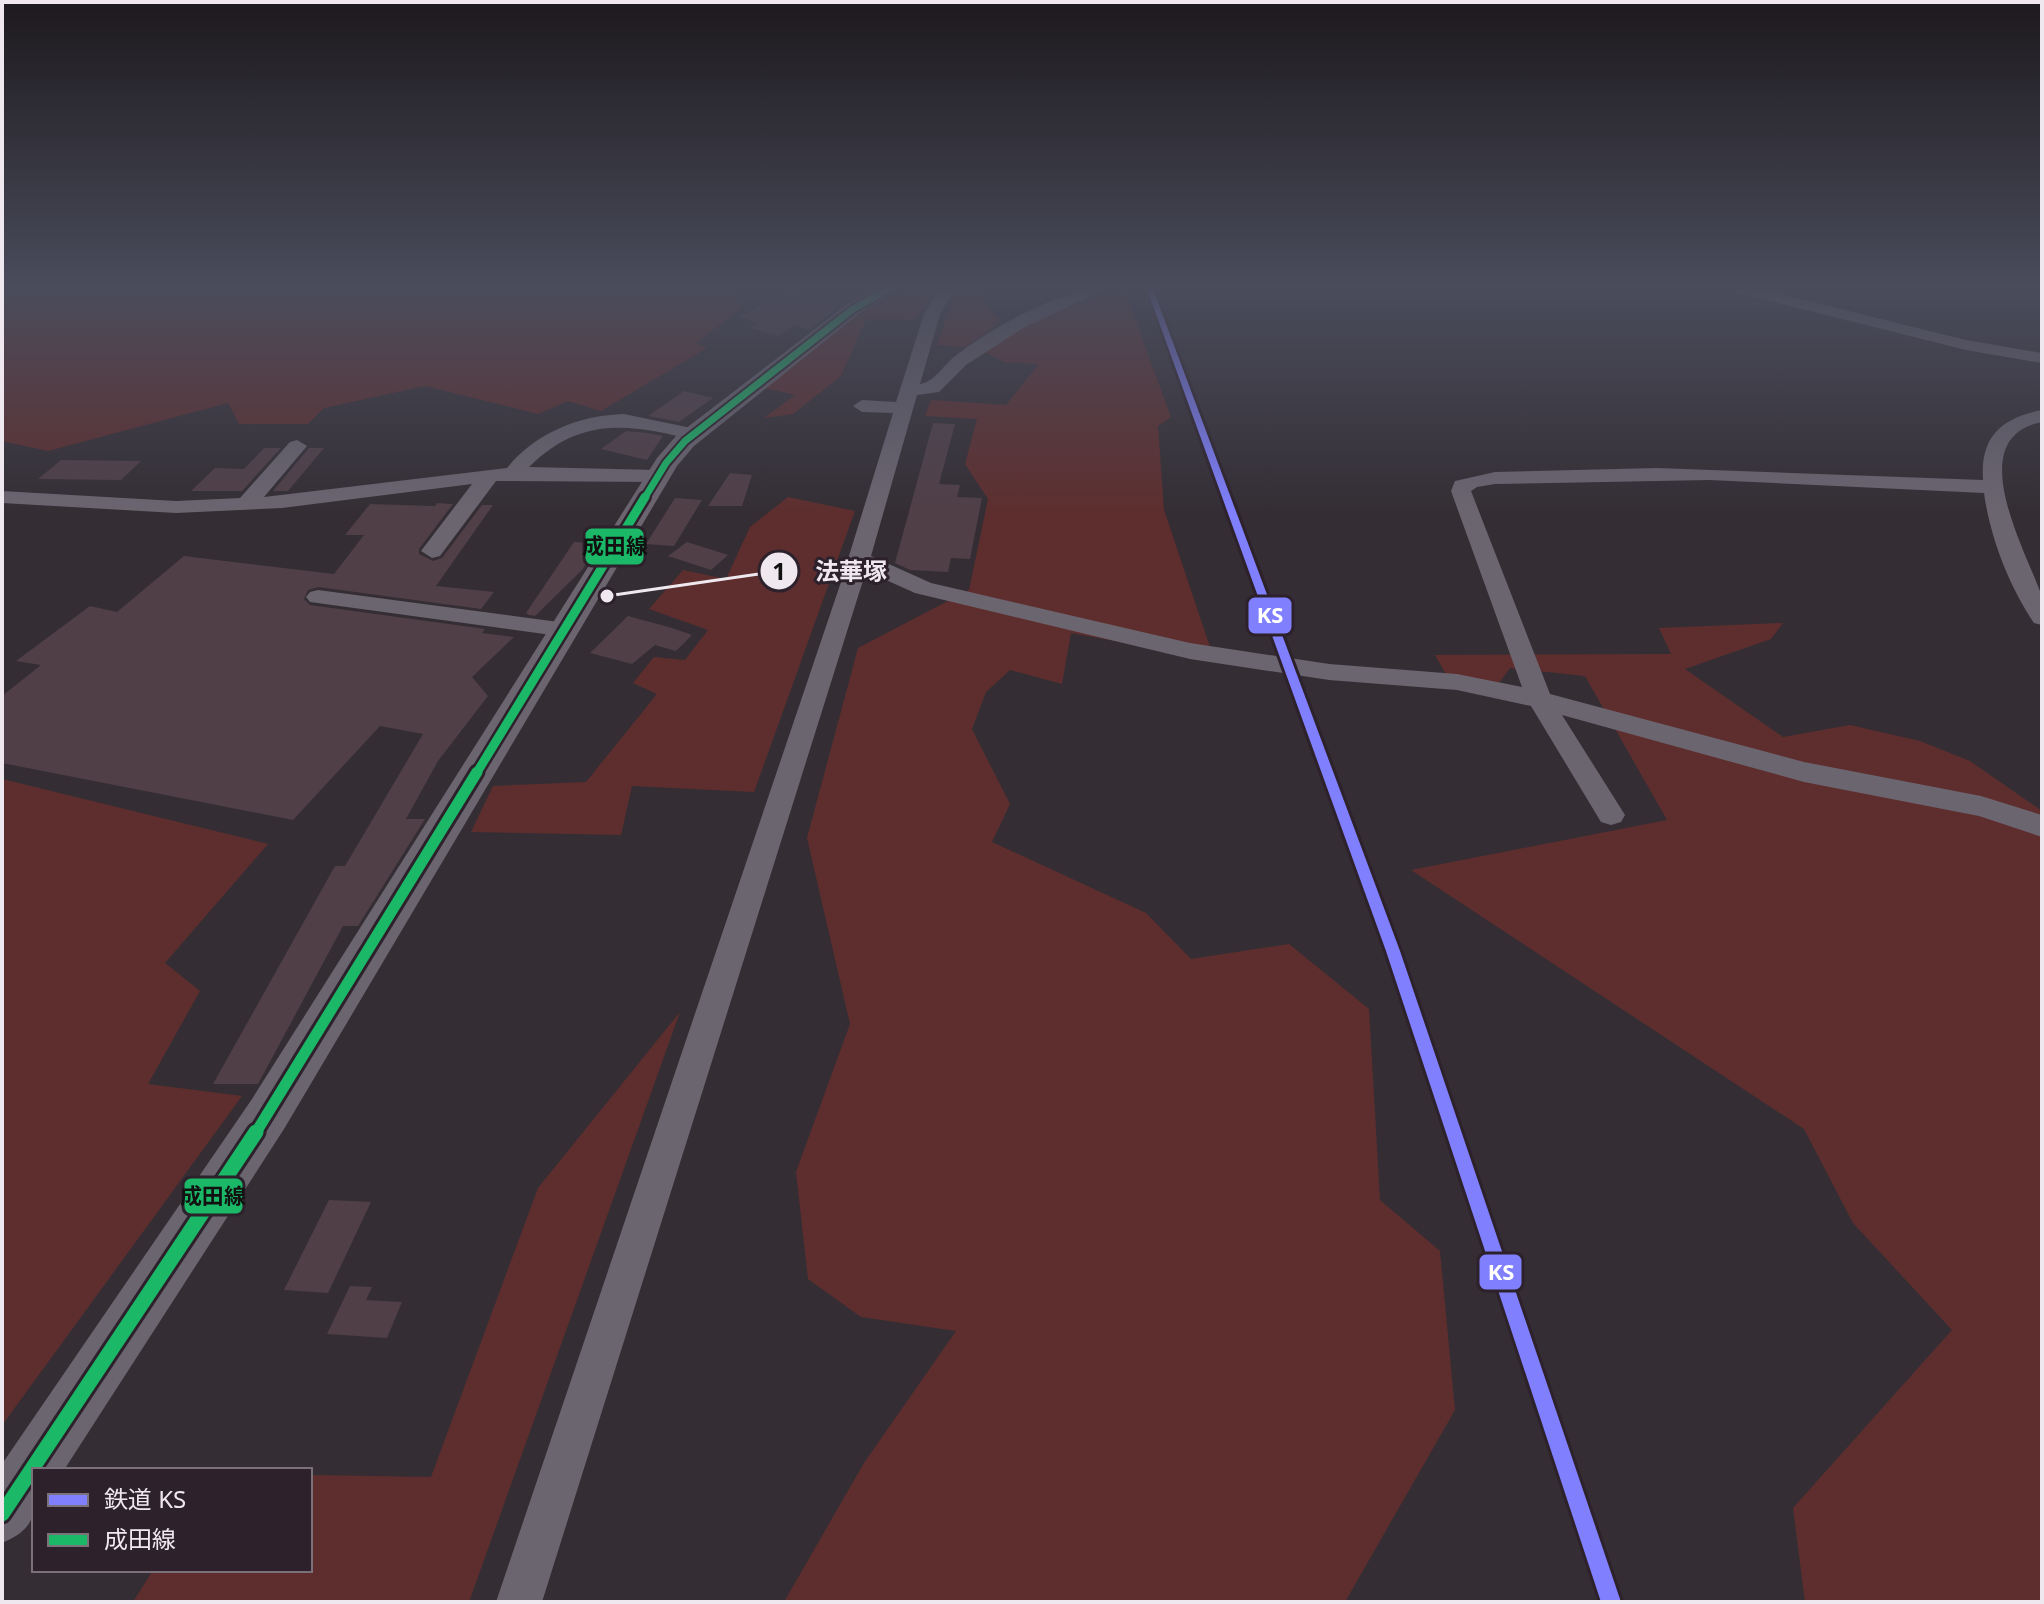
<svg xmlns="http://www.w3.org/2000/svg" width="2044" height="1604" viewBox="0 0 2044 1604" font-family="'Noto Sans','Noto Sans JP',sans-serif">
  <style>
    .green { fill: #5e2e2e }
    .building { fill: #503f47 }
    .lines { fill: none; stroke-linecap: round; stroke-linejoin: round }
    .minor { fill: #6b6570; fill-rule: evenodd }
    .major { fill: #6b6570; fill-rule: evenodd }
    .bus-1-far3-casing { stroke: #2d212c; stroke-width: 11 }
    .bus-1-far2-casing { stroke: #2d212c; stroke-width: 14 }
    .bus-1-far1-casing { stroke: #2d212c; stroke-width: 17 }
    .bus-1-casing { stroke: #2d212c; stroke-width: 21 }
    .bus-1-far3 { stroke: #1ab867; stroke-width: 7 }
    .bus-1-far2 { stroke: #1ab867; stroke-width: 9 }
    .bus-1-far1 { stroke: #1ab867; stroke-width: 11 }
    .bus-1 { stroke: #1ab867; stroke-width: 15 }
    .rail-1-casing { stroke: #2d212c; stroke-width: 6 }
    .rail-1 { fill: #8080ff; fill-rule: evenodd }
    .leader { fill: none; stroke: #f0e8ef; stroke-width: 3 }
    .callout-dot { fill: #f0e8ef; stroke: #2d212c; stroke-width: 3 }
    .mark-label { font-size: 24px; text-anchor: middle; font-weight: bold; fill: #111 }
    .callout-label { font-size: 24px; text-anchor: middle; font-weight: bold; fill: #f0e8ef; stroke: #2d212c; stroke-width: 6; stroke-linejoin: round; paint-order: stroke }
    .line-badge { stroke: #2d212c; stroke-width: 3 }
    .badge-label { font-size: 22px; text-anchor: middle; font-weight: bold; fill: #fff }
    .pale-badge-label { font-size: 22px; text-anchor: middle; font-weight: bold; fill: #111 }
  </style>
  <rect width="100%" height="100%" fill="#342e34"/>
  <path class="green" d="M2 289H667C687 294 722 289 745 289L732 300 744 306 696 343 707 348 601 411 568 401 538 414 425 386 324 408 308 424H239L228 403 48 451 2 441Z
    M910 289H937L914 320 866 319 841 376 793 414 764 418 795 395 765 388 856 316Z
    M961 289H983L980 299 1001 321 966 347 937 345 954 297Z
    M1124 289 1171 417 1158 426 1164 510 1214 659 1071 633 1062 684 1010 670 986 692 972 729 1010 804 992 842 1146 913 1191 959 1289 944 1369 1009 1380 1200 1440 1251 1455 1410 1345 1602H784L864 1463 956 1331 861 1317 808 1279 796 1172 850 1024 807 838 858 648 969 590 988 499 965 464 977 419 925 416 931 400 1006 405 1039 364 1004 362 983 351 1043 315Z
    M788 497 855 511 754 792 632 786 621 835 471 832 493 786 586 782 657 694 633 683 654 657 685 660 708 630 649 609 683 570 726 579 750 527Z
    M1783 623 1771 639 1685 669 1783 737 1850 725 1920 741 1970 761 2042 811V1602H1805L1793 1508 1952 1330 1853 1223 1804 1129 1411 870 1667 820 1585 676 1510 668 1499 683 1452 685 1435 655 1671 654 1659 628Z
    M2 779 268 844 165 963 200 991 148 1084 242 1096 3 1424Z
    M680 1012 469 1602H133L153 1570H310V1475L431 1477 538 1188Z"/>
  <path class="building" d="M791 290 839 306 809 330 794 325 779 336 750 328 759 323 739 317Z
    M684 391 713 398 679 422 648 416Z
    M933 423 955 424 939 484 960 485 957 497 982 498 970 559 951 558 948 572 910 570 895 563Z
    M626 431 648 433 663 436 647 460 601 449Z
    M264 448H281L242 491H191L215 468 244 469Z
    M309 448H324L288 491H273Z
    M61 460 141 461 121 480 38 479Z
    M730 473 752 475 742 506H708Z
    M675 498 702 500 674 546 646 544Z
    M437 503 453 504 419 549V554L433 561 442 558 482 505H493L436 586 494 592 481 609 318 587 308 590 304 599 310 605 485 629 482 633 514 637 472 677 488 696 438 761 406 819H425L358 926H343L258 1084H213L335 866H345L423 734 380 726 293 820 2 763V696L41 665 16 661 90 606 117 612 184 556 334 574 364 535H345L370 504 435 506Z
    M574 542 599 543 582 570 535 616 529 615 526 613Z
    M687 542 728 555 711 570 668 556Z
    M628 616 672 628 692 635 676 651 655 645 632 664 590 653Z
    M329 1200 371 1202 328 1293 284 1290Z
    M350 1286 372 1287 366 1300 402 1302 387 1338 327 1334Z"/>
  <g class="lines">
    <path class="minor" d="M940 289H956L940 314 920 384C934 382 943 366 954 357 988 330 1062 287 1106 289L1023 328 966 365 939 392 917 395 871 556 931 583 1190 643 1329 664 1457 674 1522 687 1451 491 1455 481 1495 472 1657 468 1983 480C1980 436 2002 418 2042 410V422C1961 437 2026 551 2041 594 2044 603 2042 616 2042 625L2034 623C2009 586 1990 537 1984 493L1709 480 1495 484 1477 487 1471 491 1550 694 1804 762 1981 796 2042 815V837L1979 816 1804 782 1562 715 1625 815 1621 822 1611 825 1601 822 1531 706 1457 690 1329 680 1190 659 915 593 866 571 542 1602H496L840 585 893 413 862 412 853 406 862 400 896 402 924 314Z
      M1732 289H1760L1966 340 2042 353V363L1966 350 1734 292Z
      M624 414 701 430 704 434 694 440C629 424 581 416 529 467L658 470 668 476 658 482 496 481 440 556 432 558 421 551 472 484 282 508 176 513 2 503V491L176 501 240 498 290 442 297 440 307 446 264 497 507 468C535 433 580 415 624 414Z
      M318 590 566 623 574 625 578 630 574 635 566 637 310 602 306 597 310 592Z"/>
    <path class="major" d="M874 289H899L860 313 694 446 677 466 284 1129 64 1470H34C34 1508 42 1526 2 1543V1464L252 1099 657 458 676 436 846 305Z"/>
    <defs>
      <path id="bus-1-far3" d="M644 499 666 463 685 441 853 309 889 289"/>
      <path id="bus-1-far2" d="M476 774 645 497"/>
      <path id="bus-1-far1" d="M255 1134 477 772"/>
      <path id="bus-1" d="M2 1514 256 1132"/>
    </defs>
    <use href="#bus-1-far3" class="bus-1-far3-casing"/>
    <use href="#bus-1-far2" class="bus-1-far2-casing"/>
    <use href="#bus-1-far1" class="bus-1-far1-casing"/>
    <use href="#bus-1" class="bus-1-casing"/>
    <use href="#bus-1-far3" class="bus-1-far3"/>
    <use href="#bus-1-far2" class="bus-1-far2"/>
    <use href="#bus-1-far1" class="bus-1-far1"/>
    <use href="#bus-1" class="bus-1"/>
    <defs>
      <path id="rail-1" d="M1147 289H1153L1400 951 1621 1602H1601L1386 951Z"/>
    </defs>
    <use href="#rail-1" class="rail-1-casing"/>
    <use href="#rail-1" class="rail-1"/>
  </g>
  <linearGradient id="sky" x2="0" y2="1"><stop stop-color="#1d191d"/><stop offset="0.56" stop-color="#4a4c5c"/><stop offset="1" stop-color="#4a4c5c" stop-opacity="0"/></linearGradient>
  <rect width="2044" height="513" fill="url(#sky)"/>
  <path class="leader" d="M607 596L779 571"/>
  <g class="callout-dot">
    <circle cx="607" cy="596" r="8"/>
    <circle cx="779" cy="571" r="20"/>
  </g>
  <g class="mark-label">
    <text x="779" y="580">1</text>
  </g>
  <g class="callout-label">
    <text x="851" y="580">法華塚</text>
  </g>
  <g class="line-badge">
    <rect x="584" y="527" width="61" height="39" rx="8" fill="#1ab867"/>
    <rect x="1247" y="596" width="46" height="39" rx="8" fill="#8080ff"/>
    <rect x="183" y="1177" width="61" height="38" rx="8" fill="#1ab867"/>
    <rect x="1478" y="1253" width="45" height="38" rx="8" fill="#8080ff"/>
  </g>
  <g class="badge-label">
    <text x="1270" y="623">KS</text>
    <text x="1501" y="1280">KS</text>
  </g>
  <g class="pale-badge-label">
    <text x="615" y="554">成田線</text>
    <text x="213" y="1204">成田線</text>
  </g>
  <rect width="2044" height="1604" fill="none" stroke="#f0e8ef" stroke-width="8"/>
  <rect x="32" y="1468" width="280" height="104" fill="#2d212c" stroke="#7b717a" stroke-width="2"/>
  <rect x="48" y="1494" width="40" height="12" fill="#8080ff" stroke="#7b717a" stroke-width="2"/>
  <text x="104" y="1508" font-size="24" fill="#f0e8ef">鉄道 KS</text>
  <rect x="48" y="1534" width="40" height="12" fill="#1ab867" stroke="#7b717a" stroke-width="2"/>
  <text x="104" y="1548" font-size="24" fill="#f0e8ef">成田線</text>
</svg>
